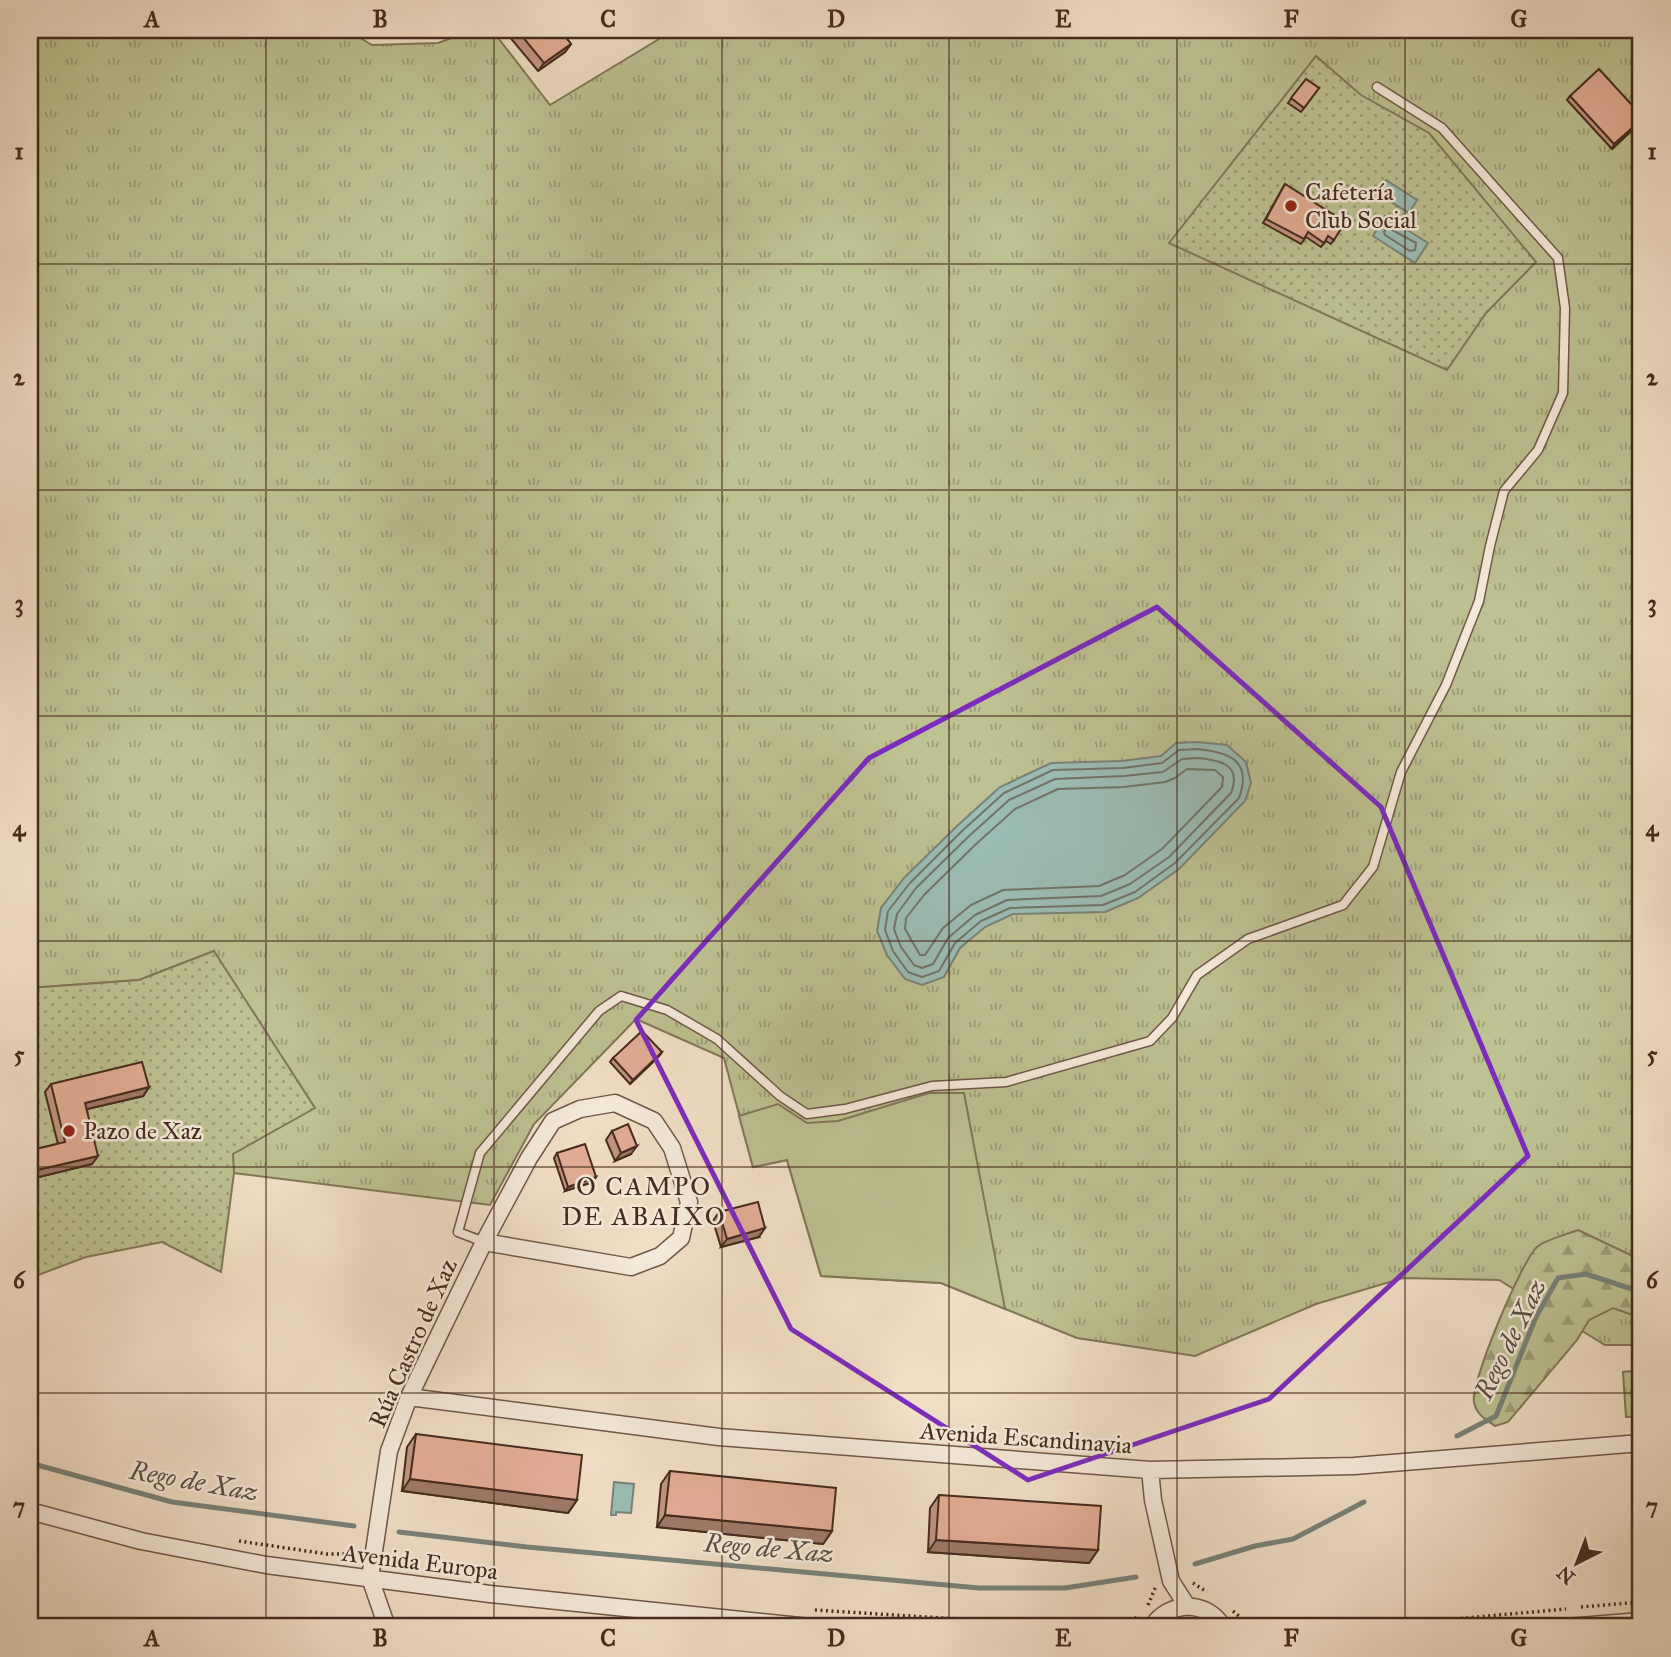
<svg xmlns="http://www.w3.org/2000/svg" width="1671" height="1657" viewBox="0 0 1671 1657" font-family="'IM FELL Great Primer',serif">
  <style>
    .grass { fill: url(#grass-tufts); stroke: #827658; stroke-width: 2 }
    .forest { fill: url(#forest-firs); stroke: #827658; stroke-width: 2 }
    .garden { fill: url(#garden-dots); stroke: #827658; stroke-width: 2 }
    .pitch { fill: #bec192; stroke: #827658; stroke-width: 2 }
    .water { fill: #9bbdb5; stroke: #798278; stroke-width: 2 }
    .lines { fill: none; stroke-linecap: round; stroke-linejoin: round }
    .shore { stroke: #707469; stroke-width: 2 }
    .stream { stroke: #798278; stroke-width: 5 }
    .lane-casing { stroke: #705747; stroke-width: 11 }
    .street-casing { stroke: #705747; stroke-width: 19 }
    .path { stroke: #452a1d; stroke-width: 3.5; stroke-dasharray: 2 3.5; stroke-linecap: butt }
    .lane { stroke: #f6eada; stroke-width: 8 }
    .street { stroke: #f6eada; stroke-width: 16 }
    .wall { fill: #c29580; stroke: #452a1d; stroke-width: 2 }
    .shaded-wall { fill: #9e7968; stroke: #452a1d; stroke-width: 2 }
    .building { fill: #e2ad95; stroke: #452a1d; stroke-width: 2 }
    .marked { fill: none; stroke: #7b2cbf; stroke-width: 5; stroke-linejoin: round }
    .grid { fill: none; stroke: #452a1d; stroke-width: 2; stroke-opacity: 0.55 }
    .poi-dot { fill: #8f2418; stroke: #f6eada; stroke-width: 2.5 }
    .labels { text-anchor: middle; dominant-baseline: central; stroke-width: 5; stroke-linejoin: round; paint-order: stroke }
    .poi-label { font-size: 24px; fill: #452a1d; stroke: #f6eada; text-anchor: start }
    .street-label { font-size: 24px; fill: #452a1d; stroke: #f6eada }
    .neighbourhood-label { font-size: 26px; letter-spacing: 2px; fill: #452a1d; stroke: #f6eada }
    .water-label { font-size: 26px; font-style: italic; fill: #5a4f43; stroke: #f6eada }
    .neatline { fill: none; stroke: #452a1d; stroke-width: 2.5 }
    .grid-label { font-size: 23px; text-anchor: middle; font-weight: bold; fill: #452a1d }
  </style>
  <defs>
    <pattern id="grass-tufts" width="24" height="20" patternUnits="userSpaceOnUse" patternTransform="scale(1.75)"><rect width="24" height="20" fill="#bec192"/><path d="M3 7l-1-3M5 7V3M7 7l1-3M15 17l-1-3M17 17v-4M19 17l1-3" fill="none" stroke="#9c9d77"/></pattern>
    <pattern id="forest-firs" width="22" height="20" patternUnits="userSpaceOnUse" patternTransform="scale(1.75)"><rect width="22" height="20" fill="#bec192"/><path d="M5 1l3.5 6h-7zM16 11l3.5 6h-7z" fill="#9c9d77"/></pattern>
    <pattern id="garden-dots" width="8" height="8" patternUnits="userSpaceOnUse" patternTransform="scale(1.75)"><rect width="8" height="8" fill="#bec192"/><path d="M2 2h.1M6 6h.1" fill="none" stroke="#9c9d77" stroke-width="1.8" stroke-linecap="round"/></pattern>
  </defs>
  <rect width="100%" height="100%" fill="#f1dfc6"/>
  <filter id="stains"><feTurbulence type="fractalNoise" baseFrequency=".00286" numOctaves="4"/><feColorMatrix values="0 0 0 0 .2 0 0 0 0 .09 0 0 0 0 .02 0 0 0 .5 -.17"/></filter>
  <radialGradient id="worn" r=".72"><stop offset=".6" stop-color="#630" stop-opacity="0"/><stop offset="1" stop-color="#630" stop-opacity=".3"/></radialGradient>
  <path class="grass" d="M30 30H347L372 45 438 43 473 30H492L550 105 674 30H1641V1345H1605L1499 1280 1403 1278 1316 1304 1195 1356 1077 1338 941 1283 821 1276 787 1160 753 1167 724 1058 636 1019 534 1124 490 1205 234 1173 214 951 139 980 30 988Z
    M1641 1370V1416L1626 1417 1623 1372Z"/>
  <path class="forest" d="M1578 1230 1641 1260V1318L1613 1308 1589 1320 1577 1340 1508 1422 1495 1426C1486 1420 1476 1414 1474 1402 1470 1383 1522 1260 1537 1247 1544 1240 1568 1234 1578 1230Z"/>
  <path class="garden" d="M1316 56 1361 95 1429 133 1536 262 1486 313 1447 370 1169 243Z
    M214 951 315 1108 233 1154 234 1173 221 1272 162 1242 86 1257 30 1278V988L139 980Z"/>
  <path class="pitch" d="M929 1093H964L1005 1309 941 1283 821 1276 787 1160 753 1167 739 1116 778 1104 807 1123 838 1121Z"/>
  <path class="water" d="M1386 180 1417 200 1409 213 1377 193Z
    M1385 216 1428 243 1415 263 1373 236Z
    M1197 742 1227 745 1246 762 1251 783 1245 801 1179 869 1138 898 1105 912 1013 914 985 927 960 948 944 977 922 985 905 979 887 955 877 931 881 908 904 878 957 826 1000 787 1051 763 1122 761 1161 756 1176 743Z
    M614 1482 634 1484 631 1513 616 1512V1515H611Z"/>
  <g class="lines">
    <path class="shore" d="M1387 227 1416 243 1415 250 1410 251 1385 235 1384 232Z
      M1197 749C1228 752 1253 760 1239 798L1175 863 1135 892 1103 905 1010 908 981 921 955 943 939 971 922 977 908 972 893 951 885 930 888 911 910 883 962 831 1004 793 1053 770 1123 768 1162 763 1179 750Z
      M1197 758C1220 760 1242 764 1231 793L1169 857 1130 884 1101 896 1007 900 975 915 948 938 933 964 922 968 914 965 901 947 894 929 897 914 916 888 968 837 1009 800 1055 779 1124 776 1163 772 1182 759Z
      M1187 769 1215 770 1223 777 1222 787 1162 849 1125 875 1099 886 1003 890 971 905 943 928 925 955H920L905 929 906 918 924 895 975 845 1015 809 1058 789 1124 787 1165 782 1175 778Z"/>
    <path class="stream" d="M1457 1436 1496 1416 1536 1317 1558 1278 1586 1274 1641 1292
      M30 1463 172 1502 354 1526
      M399 1532 527 1547 979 1588H1065L1136 1577
      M1195 1564 1255 1546 1293 1539 1364 1502"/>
    <defs>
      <path id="lane" d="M484 1242 458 1232 480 1153 599 1011 621 996 667 1010 717 1039 780 1096 807 1114 845 1109 932 1086 1006 1082 1150 1041 1172 1018 1197 975 1248 939 1343 905 1373 867 1401 772 1446 685 1479 601 1490 546 1504 491 1538 450 1563 393 1565 308 1558 258 1442 128 1377 87"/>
      <path id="street" d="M409 1397 719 1437 1150 1470 1354 1466 1641 1443
        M1150 1470 1153 1500 1171 1581 1187 1606
        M30 1511 141 1541 266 1565 490 1594 810 1627
        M387 1627 370 1578 389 1451 409 1397 484 1242 529 1158 553 1121 580 1109 615 1103 654 1121 672 1148 689 1202 681 1238 660 1256 631 1267 484 1242
        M1152 1627C1168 1601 1207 1599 1223 1627
        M1567 1627 1641 1621"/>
    </defs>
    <use href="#lane" class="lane-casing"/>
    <use href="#street" class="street-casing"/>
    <path class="path" d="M239 1541 327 1554H357
      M1193 1583 1207 1592
      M1148 1605 1156 1586
      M1581 1607 1641 1602
      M815 1610 1086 1627
      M1233 1611 1248 1624 1268 1627
      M1121 1627 1139 1616
      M1296 1627 1444 1620 1566 1609"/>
    <use href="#lane" class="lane"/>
    <use href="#street" class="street"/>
  </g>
  <path class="wall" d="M504 30H560L571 44 565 52 538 71Z
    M1306 79 1319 88 1301 112 1288 103Z
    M1570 96 1641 115V121L1612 149 1567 100Z
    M1285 184 1345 222 1331 244 1326 241 1321 247 1306 237 1301 244 1263 223Z
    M662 1052 659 1056 630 1084 610 1062 613 1058Z
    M51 1084 149 1087 143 1096 87 1109 92 1164 31 1179 30 1153 32 1150 58 1144 45 1092Z
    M612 1131 631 1154 615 1161 606 1140Z
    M557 1153 593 1182 565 1191 554 1158Z
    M719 1212 759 1237 721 1247 713 1221Z
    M416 1434 577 1500 568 1513 402 1491 407 1447Z
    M670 1471 832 1531 823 1544 657 1527 661 1484Z
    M939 1495 1098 1550 1089 1563 928 1552 930 1508Z"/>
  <path class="shaded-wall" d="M571 44 565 52 538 71 544 63Z
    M1641 120V122L1612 149 1614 144Z
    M662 1052 659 1056 630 1084 633 1080Z
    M149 1087 143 1096 79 1111 85 1103Z
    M637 1146 631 1154 615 1161 621 1153Z
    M98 1156 92 1164 31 1179 37 1170Z
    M596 1177 593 1182 565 1191 568 1187Z
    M765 1228 759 1237 721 1247 727 1239Z
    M410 1479 577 1500 568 1513 402 1491Z
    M665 1515 832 1531 823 1544 657 1527Z
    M936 1540 1098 1550 1089 1563 928 1552Z"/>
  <path class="building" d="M517 30H560L571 44 544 63Z
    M1599 69 1641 115V120L1614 144 1570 96Z
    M1306 79 1319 88 1304 108 1291 98Z
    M1285 184 1345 222 1334 240 1328 236 1324 243 1308 232 1304 239 1266 219Z
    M642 1031 662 1052 633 1080 613 1058Z
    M142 1062 149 1087 85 1103 98 1156 37 1170 32 1150 65 1142 51 1084Z
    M628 1124 637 1146 621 1153 612 1131Z
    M585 1144 596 1177 568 1187 557 1153Z
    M758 1202 765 1228 727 1239 719 1212Z
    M416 1434 582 1455 577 1500 410 1479Z
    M670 1471 836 1488 832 1531 665 1515Z
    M939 1495 1101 1506 1098 1550 936 1540Z"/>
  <path class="marked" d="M1157 607 1381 807 1528 1156 1269 1399 1028 1480 791 1329 636 1020 869 758Z"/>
  <path class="grid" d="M266 30V1627M494 30V1627M722 30V1627M949 30V1627M1177 30V1627M1405 30V1627M30 264H1641M30 490H1641M30 716H1641M30 941H1641M30 1167H1641M30 1393H1641"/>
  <g class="poi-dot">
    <circle cx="1291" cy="206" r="7"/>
    <circle cx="69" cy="1131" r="7"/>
  </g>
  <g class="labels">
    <g class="poi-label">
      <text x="1305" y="192">Cafetería<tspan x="1305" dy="28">Club Social</tspan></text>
      <text x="83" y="1131">Pazo de Xaz</text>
    </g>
    <g class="street-label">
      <text transform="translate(413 1343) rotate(-66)">Rúa Castro de Xaz</text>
      <text transform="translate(1026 1438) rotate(4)">Avenida Escandinavia</text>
      <text transform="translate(420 1562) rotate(7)">Avenida Europa</text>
    </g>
    <g class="neighbourhood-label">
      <text x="644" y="1186">O CAMPO<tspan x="644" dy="30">DE ABAIXO</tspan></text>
    </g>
    <g class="water-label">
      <text transform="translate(1510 1339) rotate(-64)">Rego de Xaz</text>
      <text transform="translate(194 1481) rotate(10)">Rego de Xaz</text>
      <text transform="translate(769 1548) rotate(5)">Rego de Xaz</text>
    </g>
  </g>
  <rect width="1671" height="1657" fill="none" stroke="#f1dfc6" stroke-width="77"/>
  <g transform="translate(1577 1563) rotate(222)" stroke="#f6eada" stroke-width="5" paint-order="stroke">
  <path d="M0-5L12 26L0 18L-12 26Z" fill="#452a1d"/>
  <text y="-10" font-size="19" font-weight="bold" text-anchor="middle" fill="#452a1d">N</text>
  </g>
  <rect x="38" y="38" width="1594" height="1580" class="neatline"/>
  <g class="grid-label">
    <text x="152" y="27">A</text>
    <text x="380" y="27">B</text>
    <text x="608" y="27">C</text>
    <text x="836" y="27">D</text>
    <text x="1063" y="27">E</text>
    <text x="1291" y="27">F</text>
    <text x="1519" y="27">G</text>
    <text x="19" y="159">1</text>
    <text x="1652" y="159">1</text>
    <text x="19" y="385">2</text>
    <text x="1652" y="385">2</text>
    <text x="19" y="611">3</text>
    <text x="1652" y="611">3</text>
    <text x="19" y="836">4</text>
    <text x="1652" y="836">4</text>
    <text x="19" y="1062">5</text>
    <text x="1652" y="1062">5</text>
    <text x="19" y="1288">6</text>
    <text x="1652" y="1288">6</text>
    <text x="19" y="1514">7</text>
    <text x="1652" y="1514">7</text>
    <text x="152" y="1646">A</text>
    <text x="380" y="1646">B</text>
    <text x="608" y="1646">C</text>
    <text x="836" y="1646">D</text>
    <text x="1063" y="1646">E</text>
    <text x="1291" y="1646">F</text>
    <text x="1519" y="1646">G</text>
  </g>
  <rect width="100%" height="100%" filter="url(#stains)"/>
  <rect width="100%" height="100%" fill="url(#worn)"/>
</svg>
